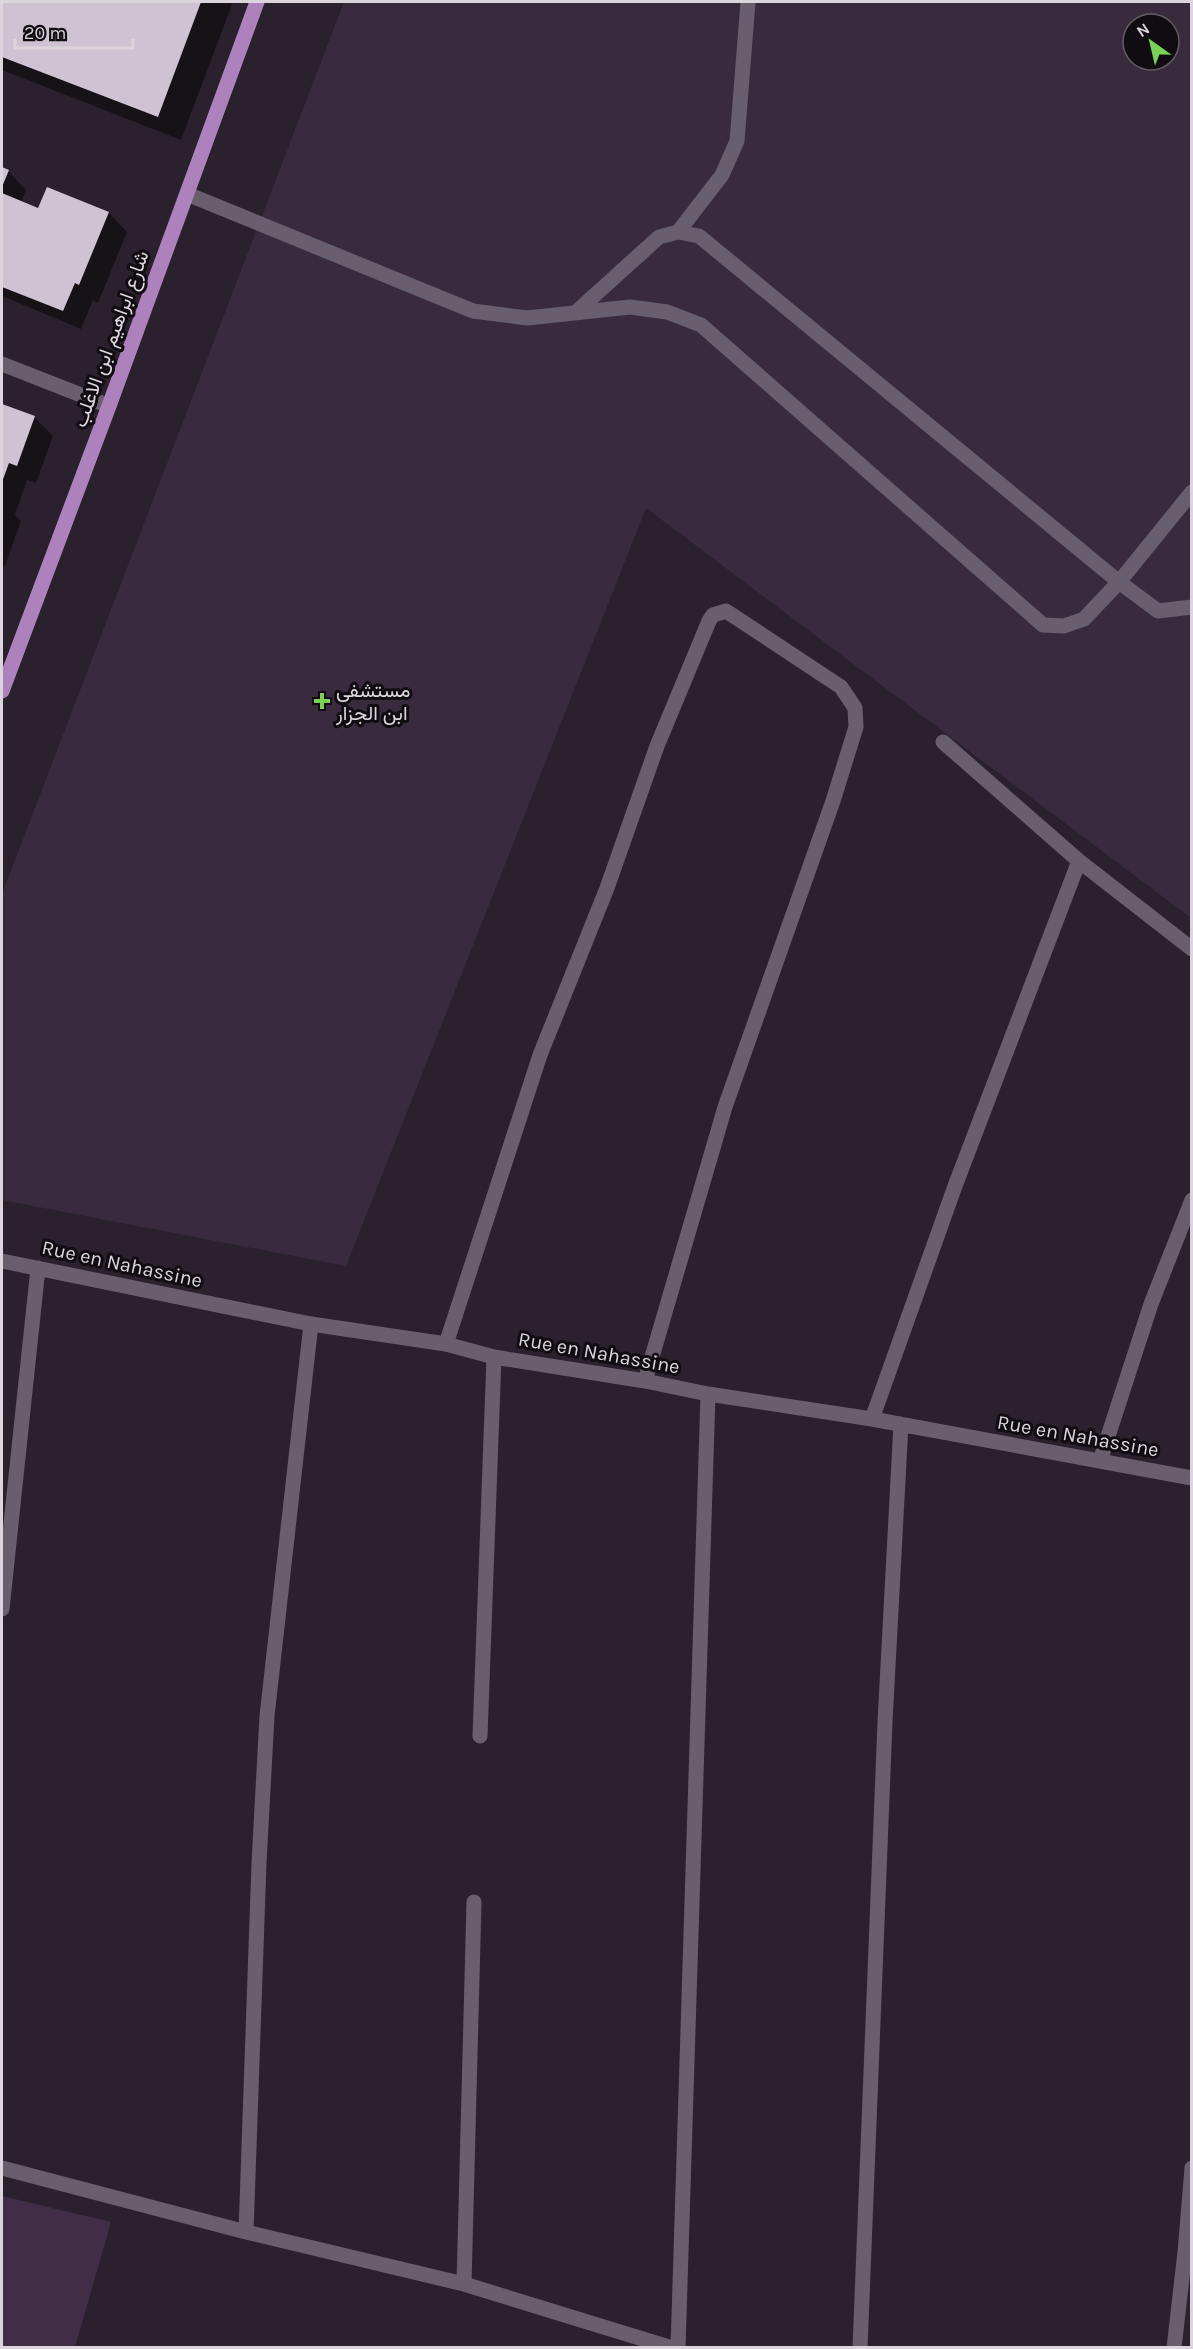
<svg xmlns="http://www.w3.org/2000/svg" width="1193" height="2349" viewBox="0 0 1193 2349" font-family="Karla,Vazirmatn,sans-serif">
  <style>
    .built { fill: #392b3d; fill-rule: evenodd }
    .green { fill: #422d49 }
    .shadow { fill: #0007 }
    .building { fill: #cec2d3 }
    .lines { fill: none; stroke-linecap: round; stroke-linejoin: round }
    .service { stroke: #695e6d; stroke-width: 15 }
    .minor { stroke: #695e6d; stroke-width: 15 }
    .primary { stroke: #ad81bc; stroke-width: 15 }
    .poi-dot { fill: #79d157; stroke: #110c12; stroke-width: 2 }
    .labels { text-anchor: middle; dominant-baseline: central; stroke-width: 6; stroke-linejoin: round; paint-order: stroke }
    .street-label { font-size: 20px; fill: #dcd5de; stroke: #110c12 }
    .poi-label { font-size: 20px; fill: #dcd5de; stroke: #110c12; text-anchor: start }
  </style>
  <rect width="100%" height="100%" fill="#2b212e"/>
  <path class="built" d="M344 2H1191V918L646 508 346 1266 2 1200V894ZM1133 24H1169V60H1133Z"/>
  <path class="green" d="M2 2196 111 2222 75 2347H2Z"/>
  <path class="shadow" d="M2 2H233L181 140 2 70Z
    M2 169 8 171 26 190 21 202 39 210 48 189 109 213 127 232 98 303 93 300 81 329 2 296Z
    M2 405 35 418 53 436 36 483 27 480 15 515 21 521 5 566 2 565Z"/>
  <path class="building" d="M2 2H201L158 117 2 57Z
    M2 167 9 170 2 187Z
    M47 187 109 212 79 285 75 283 63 311 2 287V193L38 208Z
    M2 404 35 416 17 466 9 463 2 482Z"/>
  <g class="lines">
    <path class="service" d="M187 194 473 311 527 318 630 307 667 312 701 325 1043 625 1064 626 1084 619 1119 582 1192 492
      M678 232 722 175 737 141 748 2
      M575 313 659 237 678 232 699 236 1119 582 1158 611 1192 607
      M2 364 109 406"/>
    <path class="minor" d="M943 742 1079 861 1192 949
      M2 1261 311 1324 446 1344 494 1357 645 1381 708 1394 872 1419 1192 1478
      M446 1344 540 1055 607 888 657 746 709 621 713 615 726 611 841 687 855 708 856 727 833 801 725 1107 645 1381
      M872 1419 955 1186 1079 861
      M1100 1461 1151 1304 1192 1200
      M2 1609 38 1268
      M480 1736 494 1357
      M2 2168 246 2232 464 2284 672 2348
      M246 2232 259 1863 267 1716 311 1324
      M464 2284 474 1902
      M678 2348 708 1394
      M860 2348 885 1722 901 1424
      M1174 2348 1185 2252 1192 2168"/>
    <path class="primary" d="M2 691 109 406 257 2"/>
  </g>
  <path class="poi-dot" d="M319 692h6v6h6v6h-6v6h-6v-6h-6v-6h6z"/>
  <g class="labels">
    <g class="street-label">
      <text transform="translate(111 339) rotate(-70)">شارع ابراهيم ابن الاغلب</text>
      <text transform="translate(122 1264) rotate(12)">Rue en Nahassine</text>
      <text transform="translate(599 1353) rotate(10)">Rue en Nahassine</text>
      <text transform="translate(1078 1436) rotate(10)">Rue en Nahassine</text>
    </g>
    <g class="poi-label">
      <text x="336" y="690">مستشفى<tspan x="336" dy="23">ابن الجزار</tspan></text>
    </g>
  </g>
  <rect width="1193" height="2349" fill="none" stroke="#dcd5de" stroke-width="6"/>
  <g transform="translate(1151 42) rotate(326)"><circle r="28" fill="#110c12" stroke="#625c64" stroke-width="1.5"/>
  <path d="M0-4.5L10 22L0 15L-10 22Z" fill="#79d157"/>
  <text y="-9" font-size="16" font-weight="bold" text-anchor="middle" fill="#dcd5de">N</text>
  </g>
  <path d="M15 39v9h118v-9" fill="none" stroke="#dcd5de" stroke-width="3"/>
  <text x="24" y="39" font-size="18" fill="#dcd5de" stroke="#110c12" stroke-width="4.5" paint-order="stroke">20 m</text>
</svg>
